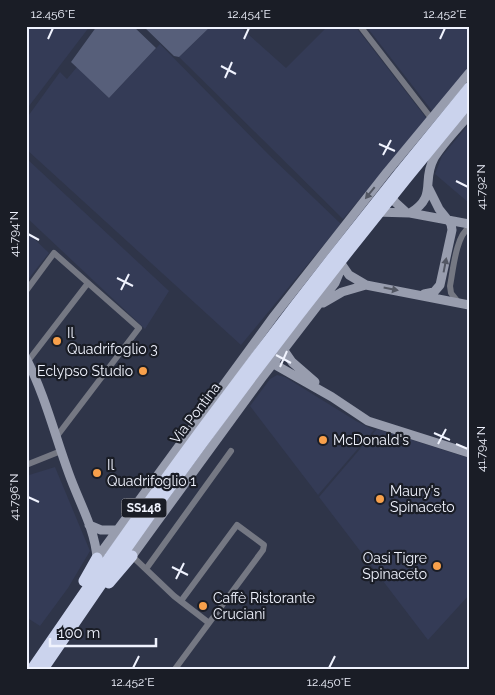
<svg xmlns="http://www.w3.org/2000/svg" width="495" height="695" viewBox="0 0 495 695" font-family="Raleway,sans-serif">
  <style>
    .built { fill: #343b56 }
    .green { fill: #575f7a }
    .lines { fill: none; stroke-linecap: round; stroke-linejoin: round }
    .street { stroke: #757883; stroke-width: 6 }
    .secondary { stroke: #989dae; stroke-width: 9 }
    .highway { stroke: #cbd3ed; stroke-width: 11 }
    .oneway { fill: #535763 }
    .ticks { fill: none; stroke: #f0f3fe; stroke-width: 2 }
    .poi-dot { fill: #f8a04b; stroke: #1a1d26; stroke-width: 2 }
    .labels { text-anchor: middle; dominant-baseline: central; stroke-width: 4.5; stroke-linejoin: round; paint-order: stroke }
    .shield { fill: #1a1d26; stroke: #b0b3bd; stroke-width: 1 }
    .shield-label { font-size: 12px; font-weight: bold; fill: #f0f3fe }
    .poi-label { font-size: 14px; fill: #f0f3fe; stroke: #1a1d26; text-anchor: start }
    .street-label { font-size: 14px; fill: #f0f3fe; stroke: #1a1d26 }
    .neatline { fill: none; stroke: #f0f3fe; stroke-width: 2 }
    .ticks-label { font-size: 12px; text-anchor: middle; fill: #f0f3fe }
  </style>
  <rect width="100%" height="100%" fill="#2f3549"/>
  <path class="built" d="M26 26H90L26 110Z
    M211 26H239L286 68 328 26H355L427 119 343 219 179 57Z
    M366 26H469V69L433 112Z
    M160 44 268 154 341 224 241 345 26 149V119L60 72 67 79 77 67 109 98Z
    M469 124V203L435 174 442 156Z
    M26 158 169 291 145 329 26 217Z
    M26 231 49 253 26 282Z
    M277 375 285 377 356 421 374 430 318 495 250 406 270 379Z
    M377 429 469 458V595L428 640 319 497Z
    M55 467 90 551 68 588 40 626 26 617V476Z"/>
  <path class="green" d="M97 26H133L156 48 109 98 71 62Z
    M143 26H211L179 57 174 56Z"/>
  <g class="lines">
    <path class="street" d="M360 26 431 118
      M26 291 54 253 139 328 57 436
      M459 303 451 293 450 286C453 271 456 235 469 228
      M28 361 88 283
      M26 465 61 451
      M132 556 174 596 209 623
      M146 569 231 451
      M175 669 263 550 264 545 237 525 181 601"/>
    <path class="secondary" d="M389 193 395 202 407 213
      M375 212 410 213 469 224
      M410 213C438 196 421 182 434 158 443 143 457 129 469 115
      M340 262 349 275 366 285 469 305
      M424 294 434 292 440 285 452 230 451 224 439 209 428 187
      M323 303 342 292 366 285
      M283 349 292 362 315 382
      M26 358C45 395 55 436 69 474 79 502 95 529 97 558
      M272 363 332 397 368 421 469 453
      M89 525 101 530H117
      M132 556 261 379 335 283 340 271V263
      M97 558 274 316 387 172 469 73"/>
    <path class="highway" d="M84 581 97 558
      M109 583 132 556
      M32 669C168 469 314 275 469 88
      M43 669C175 473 318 284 469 102"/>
  </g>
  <defs><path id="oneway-solid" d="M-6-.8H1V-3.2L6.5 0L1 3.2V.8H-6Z" transform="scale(1.25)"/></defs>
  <g class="oneway">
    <use href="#oneway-solid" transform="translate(370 193) rotate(129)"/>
    <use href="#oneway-solid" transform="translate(445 265) rotate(-79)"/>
    <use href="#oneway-solid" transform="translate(391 289) rotate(11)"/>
  </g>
  <path class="ticks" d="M48 39 53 28M244 39 249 28M440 39 445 28M221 66 236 74M225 78 232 62M379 144 395 151M383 155 391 140M456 181 468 187M28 234 39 240M117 278 133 286M121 290 129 274M276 355 291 363M280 367 287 351M434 433 450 440M438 444 446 429M456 444 468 449M28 497 39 502M172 567 188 575M176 579 184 563M133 668 139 656M329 668 335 656"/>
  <g class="poi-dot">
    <circle cx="57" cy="341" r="5"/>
    <circle cx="143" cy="371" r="5"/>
    <circle cx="323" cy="440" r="5"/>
    <circle cx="97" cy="473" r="5"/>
    <circle cx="380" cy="499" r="5"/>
    <circle cx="437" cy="566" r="5"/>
    <circle cx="203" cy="606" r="5"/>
  </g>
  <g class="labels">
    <rect class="shield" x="121.5" y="498.5" width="45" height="19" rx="4"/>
    <g class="shield-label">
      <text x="144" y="508">SS148</text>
    </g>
    <g class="poi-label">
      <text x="67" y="333">Il<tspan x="67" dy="16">Quadrifoglio 3</tspan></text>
      <text x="133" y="371" text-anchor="end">Eclypso Studio</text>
      <text x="333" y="440">McDonald's</text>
      <text x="107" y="465">Il<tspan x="107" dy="16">Quadrifoglio 1</tspan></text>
      <text x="390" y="491">Maury's<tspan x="390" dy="16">Spinaceto</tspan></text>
      <text x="427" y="558" text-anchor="end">Oasi Tigre<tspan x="427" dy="16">Spinaceto</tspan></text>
      <text x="213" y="598">Caffè Ristorante<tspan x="213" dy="16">Cruciani</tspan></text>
    </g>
    <g class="street-label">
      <text transform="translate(195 413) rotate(-53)">Via Pontina</text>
    </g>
  </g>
  <rect width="495" height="695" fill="none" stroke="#1a1d26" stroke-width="55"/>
  <path d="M50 638v8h106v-8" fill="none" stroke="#f0f3fe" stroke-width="2.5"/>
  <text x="58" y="638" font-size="15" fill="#f0f3fe" stroke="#1a1d26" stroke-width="4" paint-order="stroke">100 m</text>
  <rect x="28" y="28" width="440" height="640" class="neatline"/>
  <g class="ticks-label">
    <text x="53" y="18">12.456°E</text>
    <text x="249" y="18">12.454°E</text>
    <text x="445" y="18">12.452°E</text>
    <text transform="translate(481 187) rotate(-90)" y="4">41.792°N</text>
    <text transform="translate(14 234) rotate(-90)" y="4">41.794°N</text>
    <text transform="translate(481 449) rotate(-90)" y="4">41.794°N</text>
    <text transform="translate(14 497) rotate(-90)" y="4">41.796°N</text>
    <text x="133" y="686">12.452°E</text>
    <text x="329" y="686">12.450°E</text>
  </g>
</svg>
